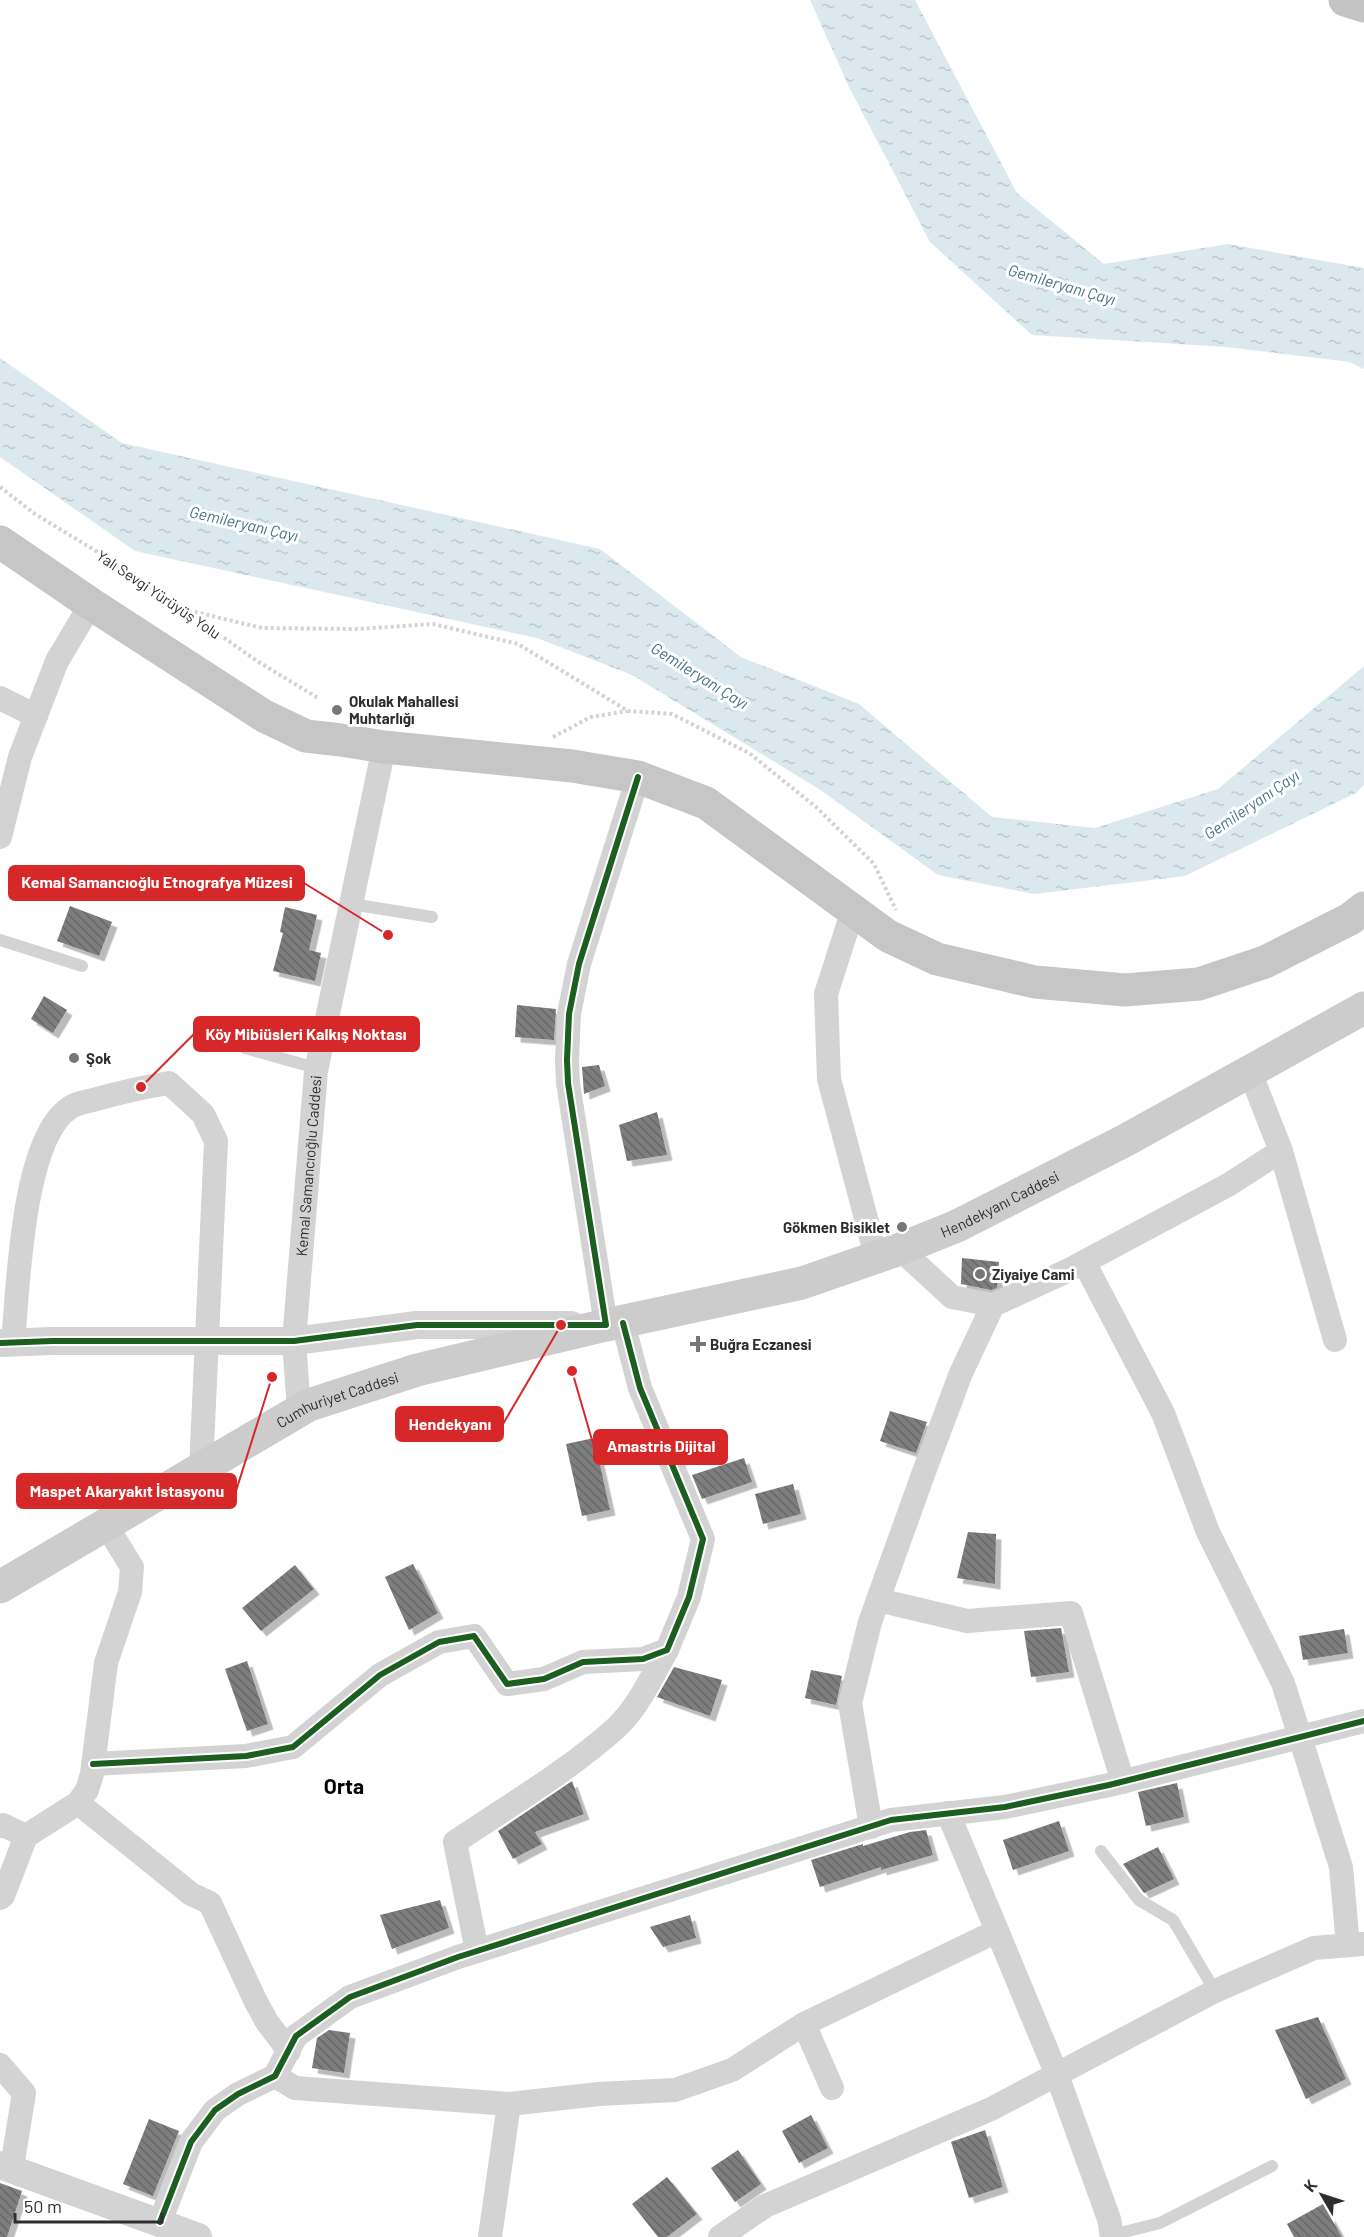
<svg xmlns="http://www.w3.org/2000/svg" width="1364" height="2237" viewBox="0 0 1364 2237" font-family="Barlow,sans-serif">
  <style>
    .water { fill: url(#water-ripples) }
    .building { fill: url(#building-back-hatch); filter: url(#shadow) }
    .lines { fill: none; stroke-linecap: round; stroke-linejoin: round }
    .path { stroke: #d3d3d3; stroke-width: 4; stroke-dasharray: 3 3; stroke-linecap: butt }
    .service { stroke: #d3d3d3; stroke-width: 12 }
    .minor { stroke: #d3d3d3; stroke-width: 24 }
    .tertiary { stroke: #d3d3d3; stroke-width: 28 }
    .secondary { stroke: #ccc; stroke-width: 33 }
    .primary { stroke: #c6c6c6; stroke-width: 33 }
    .trunk { stroke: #c3c3c3; stroke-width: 33 }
    .cycleway-casing { stroke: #fff; stroke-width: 10 }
    .cycleway { stroke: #1b5e20; stroke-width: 6 }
    .poi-dot { fill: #777; stroke: #fff; stroke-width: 2 }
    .labels { text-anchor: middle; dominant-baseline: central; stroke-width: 6; stroke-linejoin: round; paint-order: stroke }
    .street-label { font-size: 15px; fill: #2e2e2e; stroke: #fff }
    .poi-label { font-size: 15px; font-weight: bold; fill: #2e2e2e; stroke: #fff; text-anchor: start }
    .water-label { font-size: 16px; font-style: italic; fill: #457387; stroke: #fff }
    .district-label { font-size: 21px; font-weight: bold; fill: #000; stroke: #fff }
    .leader { fill: none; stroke: #d62828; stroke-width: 2 }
    .callout-dot { fill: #d62828; stroke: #fff; stroke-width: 2 }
    .callout { fill: #d62828; stroke: #d62828; stroke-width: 2 }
    .callout-label { font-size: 16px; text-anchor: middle; font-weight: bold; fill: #fff }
  </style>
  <defs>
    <pattern id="water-ripples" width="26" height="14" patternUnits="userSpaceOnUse" patternTransform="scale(1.5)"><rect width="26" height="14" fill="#dbe9ef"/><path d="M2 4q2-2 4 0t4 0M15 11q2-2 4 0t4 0" fill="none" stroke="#bcc8cd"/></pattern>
    <pattern id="building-back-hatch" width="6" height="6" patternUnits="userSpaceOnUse" patternTransform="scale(1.5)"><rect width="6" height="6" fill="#7e7e7e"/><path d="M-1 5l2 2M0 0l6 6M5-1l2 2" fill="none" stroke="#686868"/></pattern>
    <filter id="shadow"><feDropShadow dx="5.5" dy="5.5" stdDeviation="0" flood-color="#0004"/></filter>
  </defs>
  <rect width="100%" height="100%" fill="#fff"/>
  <path class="water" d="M810 0H915L1017 193 1104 264 1228 244 1364 268V369L1350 362 1226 347 1032 335 930 242 849 87Z
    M0 358 122 443 600 549 741 657 859 704 992 817 1095 828 1218 789 1364 666V785L1356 793 1185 876 1034 894 938 875 819 789 632 675 537 638 135 551 0 457Z"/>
  <path class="building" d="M70 906 112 922 99 956 57 941Z
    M285 907 317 915 309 950 321 953 315 981 273 971 283 933 280 932Z
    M44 996 67 1010 53 1033 31 1019Z
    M517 1005 556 1009 554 1040 515 1037Z
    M599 1065 605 1086 584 1094 582 1067Z
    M657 1112 667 1155 627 1161 619 1125Z
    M962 1258 999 1262 997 1288 991 1290 961 1284Z
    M890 1411 927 1422 916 1453 880 1441Z
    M594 1438 610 1510 582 1516 566 1444Z
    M744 1458 752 1482 702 1499 692 1475Z
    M793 1484 801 1514 763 1524 755 1494Z
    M968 1532 996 1534 995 1584 957 1578Z
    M413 1564 438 1613 409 1630 385 1577Z
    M295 1565 314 1589 261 1631 242 1608Z
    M1061 1628 1069 1672 1031 1677 1024 1631Z
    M1344 1629 1348 1653 1303 1660 1299 1636Z
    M247 1661 268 1724 247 1731 225 1669Z
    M674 1667 722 1680 710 1716 657 1697Z
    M811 1670 842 1676 836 1705 805 1698Z
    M572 1781 584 1814 535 1832 542 1844 513 1859 498 1831Z
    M1177 1783 1184 1817 1146 1826 1138 1792Z
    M1059 1821 1069 1851 1013 1870 1003 1840Z
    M926 1830 933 1855 881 1870V1867L820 1887 811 1860 863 1844V1846L910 1832Z
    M1158 1847 1174 1879 1144 1893 1123 1864Z
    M440 1900 449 1928 392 1949 380 1915Z
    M690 1915 696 1938 663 1947 650 1927Z
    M1318 2017 1346 2079 1306 2099 1275 2030Z
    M329 2030 350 2033 344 2073 312 2068 317 2038Z
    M811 2115 828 2148 799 2163 782 2131Z
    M149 2119 179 2131 153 2196 123 2184Z
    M985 2130 1003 2187 969 2198 951 2142Z
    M738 2150 761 2184 735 2202 711 2168Z
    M667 2177 697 2214 667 2237H658L632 2204Z
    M0 2183 22 2191 7 2237H0Z
    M1323 2204 1342 2237H1294L1287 2224Z"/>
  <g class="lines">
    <path class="path" d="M0 487 35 514 129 571 257 661 318 698
      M183 609 262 628 358 629 433 624 518 644 628 711 672 714 749 753 816 807 874 864 896 910
      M553 737 591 717 627 711"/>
    <path class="service" d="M351 904 432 917
      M0 940 82 966
      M245 1048 316 1068
      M1101 1851 1139 1900 1173 1920 1215 1991
      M1112 2235 1160 2223 1272 2166"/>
    <g class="minor">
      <path d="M0 698 36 716"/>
      <path d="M0 837 20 757 57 661 91 604"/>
      <path d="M853 910 826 994 829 1079 876 1256"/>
      <path d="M1250 1072 1281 1151 1335 1340"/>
      <path d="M900 1249 952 1297 993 1305 1067 1271 1228 1185 1281 1151"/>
      <path d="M1084 1262 1163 1413 1208 1532 1283 1683 1341 1867 1348 1945"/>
      <path d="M606 1325 568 1083 567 1060 569 1014 579 964 638 777"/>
      <path d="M13 1343C18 1289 22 1136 71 1107 77 1103 86 1102 93 1100 118 1093 143 1087 169 1083L203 1114 216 1141 201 1469"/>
      <path id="s1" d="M299 1411 294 1341 316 1071 384 747"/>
      <path d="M878 1600 967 1621 1071 1613 1123 1782"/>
      <path d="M93 1764 246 1756 293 1747 380 1675 439 1642 474 1636 507 1684 544 1679 583 1662 643 1659 667 1650 689 1597 703 1539 640 1388 623 1323"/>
      <path d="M78 1803 191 1894 210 1903 255 2000 267 2022 289 2051"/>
      <path d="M948 1813 1057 2075 1109 2219 1112 2237"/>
      <path d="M0 1826 3 1825 26 1836"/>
      <path d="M871 1827 850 1703 870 1622 925 1469 961 1373 993 1305"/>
      <path d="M0 1898 3 1896 26 1836 78 1803 87 1790 92 1774 106 1663 130 1592 132 1567 106 1525"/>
      <path d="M477 1951 455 1842C507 1807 571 1769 617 1727 639 1706 652 1676 667 1650"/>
      <path d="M0 2065 24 2093 12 2167"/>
      <path d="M275 2076 295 2088 509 2104 490 2237"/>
      <path d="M832 2088 804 2024 997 1931"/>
      <path d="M509 2104 599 2094 675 2090 732 2070 804 2024"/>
      <path d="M160 2222 191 2142 215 2110 238 2094 275 2076 296 2036 350 1997 458 1957 891 1820 1005 1807 1109 1785 1364 1721"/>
      <path d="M720 2237 765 2206 991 2109 1215 1991 1314 1948 1364 1944"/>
    </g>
    <path class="tertiary" d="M0 1343 52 1341H294L417 1325H571
      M0 2165 198 2237"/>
    <path class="secondary" id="s2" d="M0 1587 309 1405 417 1370 606 1325 802 1283 900 1249 957 1226 1126 1140 1364 1008"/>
    <path class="primary" d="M0 542 91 604 264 716 306 736 341 740 384 747 572 766 638 777 706 803 888 936 937 959 1035 982 1125 990 1199 984 1265 962 1350 919 1364 908"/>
    <path class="trunk" d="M1345 0 1364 6"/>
    <defs>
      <path id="cycleway" d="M0 1343 52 1341H294L417 1325H606L568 1083 567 1060 569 1014 579 964 638 777
        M93 1764 246 1756 293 1747 380 1675 439 1642 474 1636 507 1684 544 1679 583 1662 643 1659 667 1650 689 1597 703 1539 640 1388 623 1323
        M160 2222 191 2142 215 2110 238 2094 275 2076 296 2036 350 1997 458 1957 891 1820 1005 1807 1109 1785 1364 1721"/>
    </defs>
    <use href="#cycleway" class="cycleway-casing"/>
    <use href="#cycleway" class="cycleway"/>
  </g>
  <g class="poi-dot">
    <circle cx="337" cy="710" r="6"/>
    <circle cx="74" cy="1058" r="6"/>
    <circle cx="902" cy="1227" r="6"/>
    <circle cx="980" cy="1274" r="6"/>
    <path d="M695 1335h6v6h6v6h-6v6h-6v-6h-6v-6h6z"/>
  </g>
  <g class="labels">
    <g class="street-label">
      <text transform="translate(159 594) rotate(34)">Yalı Sevgi Yürüyüş Yolu</text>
      <text stroke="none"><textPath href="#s1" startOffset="246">Kemal Samancıoğlu Caddesi</textPath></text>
      <text stroke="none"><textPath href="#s2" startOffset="1080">Hendekyanı Caddesi</textPath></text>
      <text stroke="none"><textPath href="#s2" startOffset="387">Cumhuriyet Caddesi</textPath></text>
    </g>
    <g class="poi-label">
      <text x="349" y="701">Okulak Mahallesi<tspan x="349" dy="17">Muhtarlığı</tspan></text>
      <text x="86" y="1058">Şok</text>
      <text x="890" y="1227" text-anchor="end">Gökmen Bisiklet</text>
      <text x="992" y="1274">Ziyaiye Cami</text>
      <text x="710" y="1344">Buğra Eczanesi</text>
    </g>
    <g class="water-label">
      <text transform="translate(1062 284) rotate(16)">Gemileryanı Çayı</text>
      <text transform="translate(244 523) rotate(13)">Gemileryanı Çayı</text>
      <text transform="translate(700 675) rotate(32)">Gemileryanı Çayı</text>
      <text transform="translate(1251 804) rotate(-34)">Gemileryanı Çayı</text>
    </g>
    <g class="district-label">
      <text x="344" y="1785">Orta</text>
    </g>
  </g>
  <path class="leader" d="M388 935L304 883M141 1087L194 1034M561 1325L503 1424M572 1371L594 1447M272 1377L236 1491"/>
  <g class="callout-dot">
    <circle cx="388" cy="935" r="6"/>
    <circle cx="141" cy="1087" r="6"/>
    <circle cx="561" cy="1325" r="6"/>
    <circle cx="572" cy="1371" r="6"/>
    <circle cx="272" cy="1377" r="6"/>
  </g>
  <g class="callout">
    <rect x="9" y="866" width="295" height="34" rx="6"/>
    <rect x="194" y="1017" width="225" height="34" rx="6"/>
    <rect x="396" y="1407" width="107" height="34" rx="6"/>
    <rect x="594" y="1430" width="133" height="34" rx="6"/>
    <rect x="17" y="1474" width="219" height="34" rx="6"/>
  </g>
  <g class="callout-label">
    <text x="157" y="888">Kemal Samancıoğlu Etnografya Müzesi</text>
    <text x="306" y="1040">Köy Mibiüsleri Kalkış Noktası</text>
    <text x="450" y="1430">Hendekyanı</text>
    <text x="661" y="1452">Amastris Dijital</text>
    <text x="127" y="1497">Maspet Akaryakıt İstasyonu</text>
  </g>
  <g transform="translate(1322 2195) rotate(309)" stroke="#ffffff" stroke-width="4.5" paint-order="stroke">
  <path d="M0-4.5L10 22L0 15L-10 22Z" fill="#2e2e2e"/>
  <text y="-9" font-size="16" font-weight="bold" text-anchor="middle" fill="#2e2e2e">K</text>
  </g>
  <path d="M15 2213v9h147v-9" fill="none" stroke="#2e2e2e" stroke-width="3"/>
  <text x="24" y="2213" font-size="18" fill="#2e2e2e" stroke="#ffffff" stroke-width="4.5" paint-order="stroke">50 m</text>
</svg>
